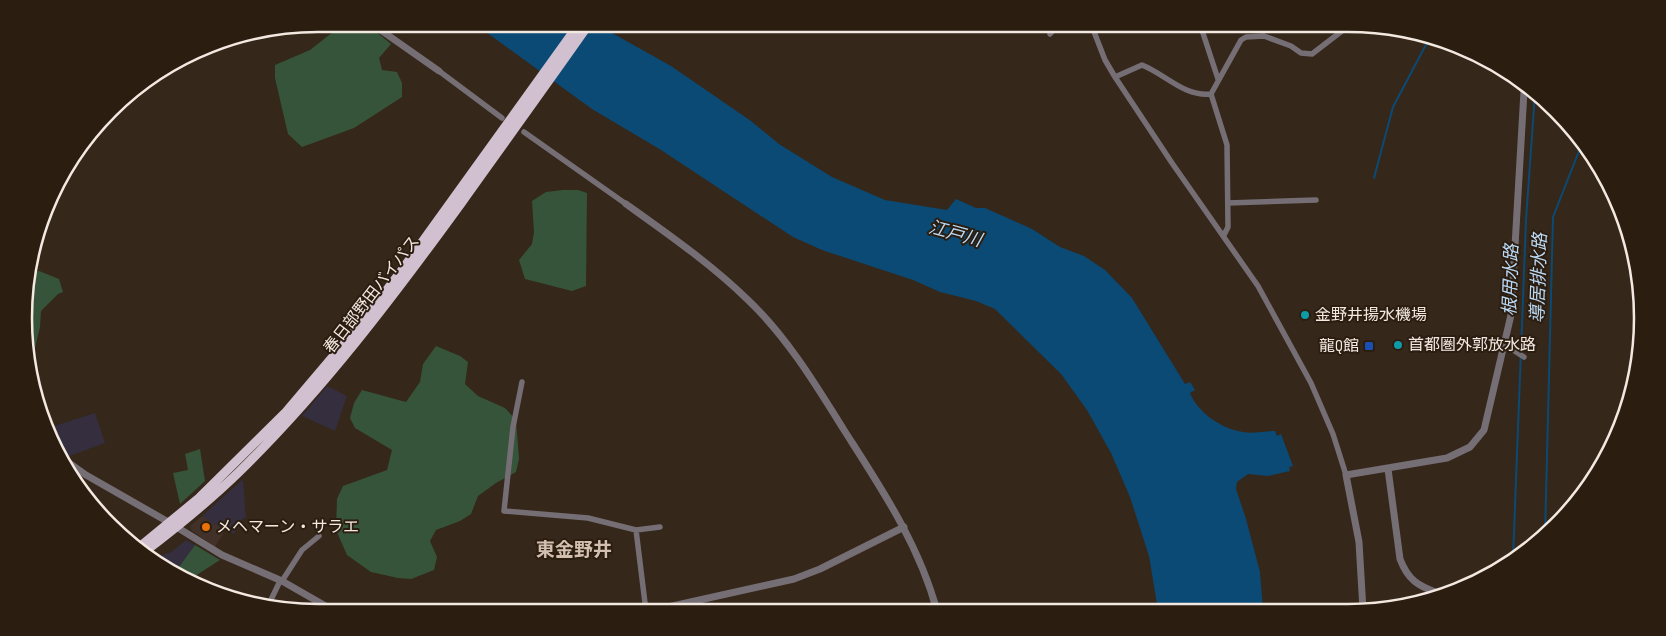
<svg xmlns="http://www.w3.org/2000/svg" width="1666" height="636" viewBox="0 0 1666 636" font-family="'Sofia Sans Condensed','Noto Sans JP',sans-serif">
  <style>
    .commercial { fill: #423128 }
    .industrial { fill: #352e3e }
    .green { fill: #365439 }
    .water { fill: #0b4a74 }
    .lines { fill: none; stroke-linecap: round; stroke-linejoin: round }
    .stream { stroke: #0b4a74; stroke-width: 2 }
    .minor { stroke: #756e75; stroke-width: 5.5 }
    .tertiary { stroke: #756e75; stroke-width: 7 }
    .trunk { stroke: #d0c0d0; stroke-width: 9 }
    .culture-dot { fill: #0f9aa8; stroke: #2b1d10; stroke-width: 2 }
    .transit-dot { fill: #1a4fb4; stroke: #2b1d10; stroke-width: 2 }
    .food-dot { fill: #e8710a; stroke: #2b1d10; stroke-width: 2 }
    .labels { text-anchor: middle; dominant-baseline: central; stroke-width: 4; stroke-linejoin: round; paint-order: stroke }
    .street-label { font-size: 16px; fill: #f3e9e1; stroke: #2b1d10 }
    .poi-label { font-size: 16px; fill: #f3e9e1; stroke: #2b1d10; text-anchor: start }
    .water-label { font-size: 18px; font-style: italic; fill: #bbd9f4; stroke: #2b1d10 }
    .quarter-label { font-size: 19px; font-weight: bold; fill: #d2bfaf; stroke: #2b1d10 }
    .rim { fill: none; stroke: #f3e9e1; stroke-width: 2.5 }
  </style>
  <rect width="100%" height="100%" fill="#35271a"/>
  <path class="commercial" d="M202 516 225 530 215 547 191 530 190 526Z"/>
  <path class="industrial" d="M327 386 347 396 335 431 302 416Z
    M95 413 105 443 67 457 62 454 51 427Z
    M243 479 246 519 243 518 234 534 212 523 202 516Z
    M186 540 195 545 183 564 177 570 156 560 162 555 171 552Z"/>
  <path class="green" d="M347 24H367L391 44 379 58 382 70 397 72 402 83V97L354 128 302 147 288 134 275 78V65L310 50 329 35Z
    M563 190H578L587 193 586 286 572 291 525 279 519 260 532 244 534 232 532 201 546 192Z
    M39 271 59 279 63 292 58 294 41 311 40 327 32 360 29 361 26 279 29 272Z
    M436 346 460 356 468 362 465 384 478 396 505 408 516 420 519 459 516 472 496 483 478 496 471 514 460 521 436 530 430 541 437 557 434 570 411 579 398 578 371 572 347 555 336 530 337 499 343 486 387 470 392 450 355 428 350 418 354 403 362 390 406 402 420 382 423 364Z
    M200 449 205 481 180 504 173 473 188 470 185 454Z
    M195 545 220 560 192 578 177 570Z"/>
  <path class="water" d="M475 24H596L671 66 751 121 779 144 832 177 885 200 947 210 956 199 976 208H985L1032 229 1060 247 1084 256 1105 270 1132 298 1185 384 1190 382 1195 390 1190 393C1198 413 1222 429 1243 432 1253 434 1265 431 1275 431L1277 436 1281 434 1293 466 1289 467 1290 471 1268 476 1248 474 1237 482 1236 489 1246 519 1260 572 1263 610H1158L1149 556 1130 497 1111 453 1087 410 1061 374 995 309 976 301 940 292 913 280 822 250 793 237 661 150 592 109Z"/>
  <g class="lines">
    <path class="stream" d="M1374 178 1393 107 1430 37
      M1545 536 1553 217 1581 146
      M1513 558 1526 220 1535 93"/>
    <path class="minor" d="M1091 24 1105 60 1115 77 1172 163 1258 286 1311 383 1333 434 1346 475
      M1200 24 1218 79
      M1050 34 1059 24
      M439 71 502 118
      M1502 72 1525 87
      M1115 77 1142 65C1165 74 1184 97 1211 94
      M524 132 626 204
      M1228 203 1316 200
      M1224 235 1228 227 1227 145 1211 94 1241 40 1246 37 1264 36 1291 46 1301 53 1312 54 1351 24
      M1505 345 1524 357
      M522 382 513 427 504 511 588 518 636 530 660 527
      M636 530 646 611
      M282 581 302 550 319 536
      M268 606 280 581"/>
    <path class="tertiary" d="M372 24 439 71
      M626 204C668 234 711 264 748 300 787 337 816 385 844 430 881 488 919 544 937 611
      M65 460 86 475 170 523 222 555 282 581 336 612
      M1388 469 1400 559C1408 580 1418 586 1438 593
      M1363 610 1359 542 1346 475 1447 458 1470 447 1484 430 1511 315 1524 91 1527 84
      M650 611 794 579 820 569 904 527"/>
    <path class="trunk" d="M137 549 199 498 286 412 364 320 402 270 579 24
      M143 553C176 528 208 502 238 473 322 391 393 297 462 202 504 143 547 84 589 24"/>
  </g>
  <g class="culture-dot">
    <circle cx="1305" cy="315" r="5"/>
    <circle cx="1398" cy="345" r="5"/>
  </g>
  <rect class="transit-dot" x="1364" y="341" width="10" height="10" rx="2.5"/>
  <circle class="food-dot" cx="206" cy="527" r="5"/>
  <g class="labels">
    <g class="street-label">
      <text transform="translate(372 295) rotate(-52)">春日部野田バイパス</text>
    </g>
    <g class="poi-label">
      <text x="1315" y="315">金野井揚水機場</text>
      <text x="1408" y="345">首都圏外郭放水路</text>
      <text x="1359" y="346" text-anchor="end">龍Q館</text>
      <text x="216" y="527">メヘマーン・サラエ</text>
    </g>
    <g class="water-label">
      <text transform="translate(955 234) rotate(15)">江戸川</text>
      <text transform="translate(1539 278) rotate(-88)">導居排水路</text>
      <text transform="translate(1511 280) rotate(-88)">根用水路</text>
    </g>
    <g class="quarter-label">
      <text x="574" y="550">東金野井</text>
    </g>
  </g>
  <path d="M0 0H1666V636H0ZM318 32H1348A286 286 0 0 1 1634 318V318A286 286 0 0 1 1348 604H318A286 286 0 0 1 32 318V318A286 286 0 0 1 318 32Z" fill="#2b1d10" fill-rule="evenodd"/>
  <path class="rim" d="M318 32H1348A286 286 0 0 1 1634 318V318A286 286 0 0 1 1348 604H318A286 286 0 0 1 32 318V318A286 286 0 0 1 318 32Z"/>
</svg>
